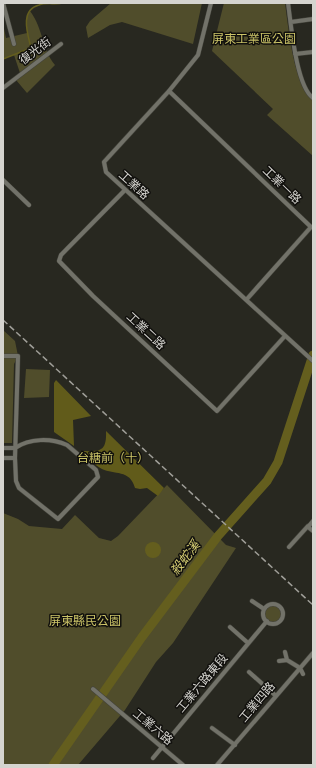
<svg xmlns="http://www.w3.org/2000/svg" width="316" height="768" viewBox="0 0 316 768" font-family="Karla,'Noto Sans TC',sans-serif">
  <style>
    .green { fill: #504d2b }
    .forest { fill: #615b1a }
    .water { fill: #645e1e }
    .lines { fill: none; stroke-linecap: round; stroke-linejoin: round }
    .stream { stroke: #645e1e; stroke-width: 1.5 }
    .river { stroke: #645e1e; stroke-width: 9 }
    .street-casing { stroke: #44443c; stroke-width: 5 }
    .street { stroke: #727269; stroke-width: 4 }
    .rail { stroke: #a09f99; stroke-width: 1.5; stroke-dasharray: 6 3; stroke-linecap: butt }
    .labels { text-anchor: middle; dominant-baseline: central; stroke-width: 3; stroke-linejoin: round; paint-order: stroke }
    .park-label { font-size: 12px; fill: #ccc468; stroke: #11100d }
    .street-label { font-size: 12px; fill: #d5d4cf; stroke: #11100d }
    .water-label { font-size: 13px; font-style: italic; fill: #d8d074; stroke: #11100d }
  </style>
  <rect width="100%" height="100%" fill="#282820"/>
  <path class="green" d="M111 3H202L193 44 122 22 110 25 88 38 86 27 90 21Z
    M224 3H285C288 25 294 88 313 100V156L267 115 273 109 212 51Z
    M30 11C44 30 41 48 55 65L27 93 16 80 21 76 14 55 3 59V24L6 38 27 33V15Z
    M3 330 15 341 18 356 14 364 12 443H3Z
    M26 369 50 370 49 397 24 398Z
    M167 485 226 545 236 548 173 643 156 662 125 710 78 765H3V513L18 519 29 526 62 529 75 515 99 538 111 541 118 536Z
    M263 614a10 10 0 1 1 20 0a10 10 0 1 1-20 0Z"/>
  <path class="forest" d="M56 380 91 416 73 420 74 446 54 432V383Z
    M106 431 164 488 158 496 147 488 140 489 135 488C130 469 114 475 102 469 94 465 87 457 80 451 98 451 107 454 106 431Z"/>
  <path class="water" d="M145 550a8 8 0 1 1 16 0a8 8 0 1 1-16 0Z"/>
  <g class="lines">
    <path class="stream" d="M3 59 31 48C28 35 19 10 39 5 47 2 55 5 63 3"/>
    <path class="river" d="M53 765 142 637 218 536 267 481 278 462 313 355"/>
    <defs>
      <path id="street" d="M3 3 14 44
        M211 3 198 55 169 91 104 162 106 172 313 361
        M288 3C291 24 296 86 313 98
        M291 22 313 19
        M295 54 313 52
        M3 88 61 44
        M169 91 311 227 247 299
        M3 180 29 205
        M125 190 61 255 59 261 93 296 217 411 285 336
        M3 356H18L15 458 16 481 19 488 58 519 98 477 96 470 67 445C51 438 30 438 15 448
        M3 448H15
        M3 458H15
        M313 521 308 527 313 531
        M289 547 308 526
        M252 601 264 609
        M263 614a10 10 0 1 1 20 0a10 10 0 1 1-20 0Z
        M230 627 248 643
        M287 660 300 668 303 674
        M279 661 287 660 285 652
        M249 672 276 696
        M93 689 183 765
        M212 728 235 745
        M153 758 267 621
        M217 765 313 653"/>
    </defs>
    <use href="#street" class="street-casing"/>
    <use href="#street" class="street"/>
    <path class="rail" d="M3 320 313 605"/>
  </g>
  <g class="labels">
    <g class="park-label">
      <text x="254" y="39">屏東工業區公園</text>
      <text x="113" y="458">台糖前（十）</text>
      <text x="85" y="621">屏東縣民公園</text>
    </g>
    <g class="street-label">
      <text transform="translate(35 51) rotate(-37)">復光街</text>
      <text transform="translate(134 185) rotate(42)">工業路</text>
      <text transform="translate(282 185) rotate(44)">工業一路</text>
      <text transform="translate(146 331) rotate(43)">工業二路</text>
      <text transform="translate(202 683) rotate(-50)">工業六路東段</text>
      <text transform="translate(257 702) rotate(-50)">工業四路</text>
      <text transform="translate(153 727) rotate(40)">工業六路</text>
    </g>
    <g class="water-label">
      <text transform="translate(185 558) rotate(-53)">殺蛇溪</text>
    </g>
  </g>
  <rect width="316" height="768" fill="none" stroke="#d5d4cf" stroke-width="8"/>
</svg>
